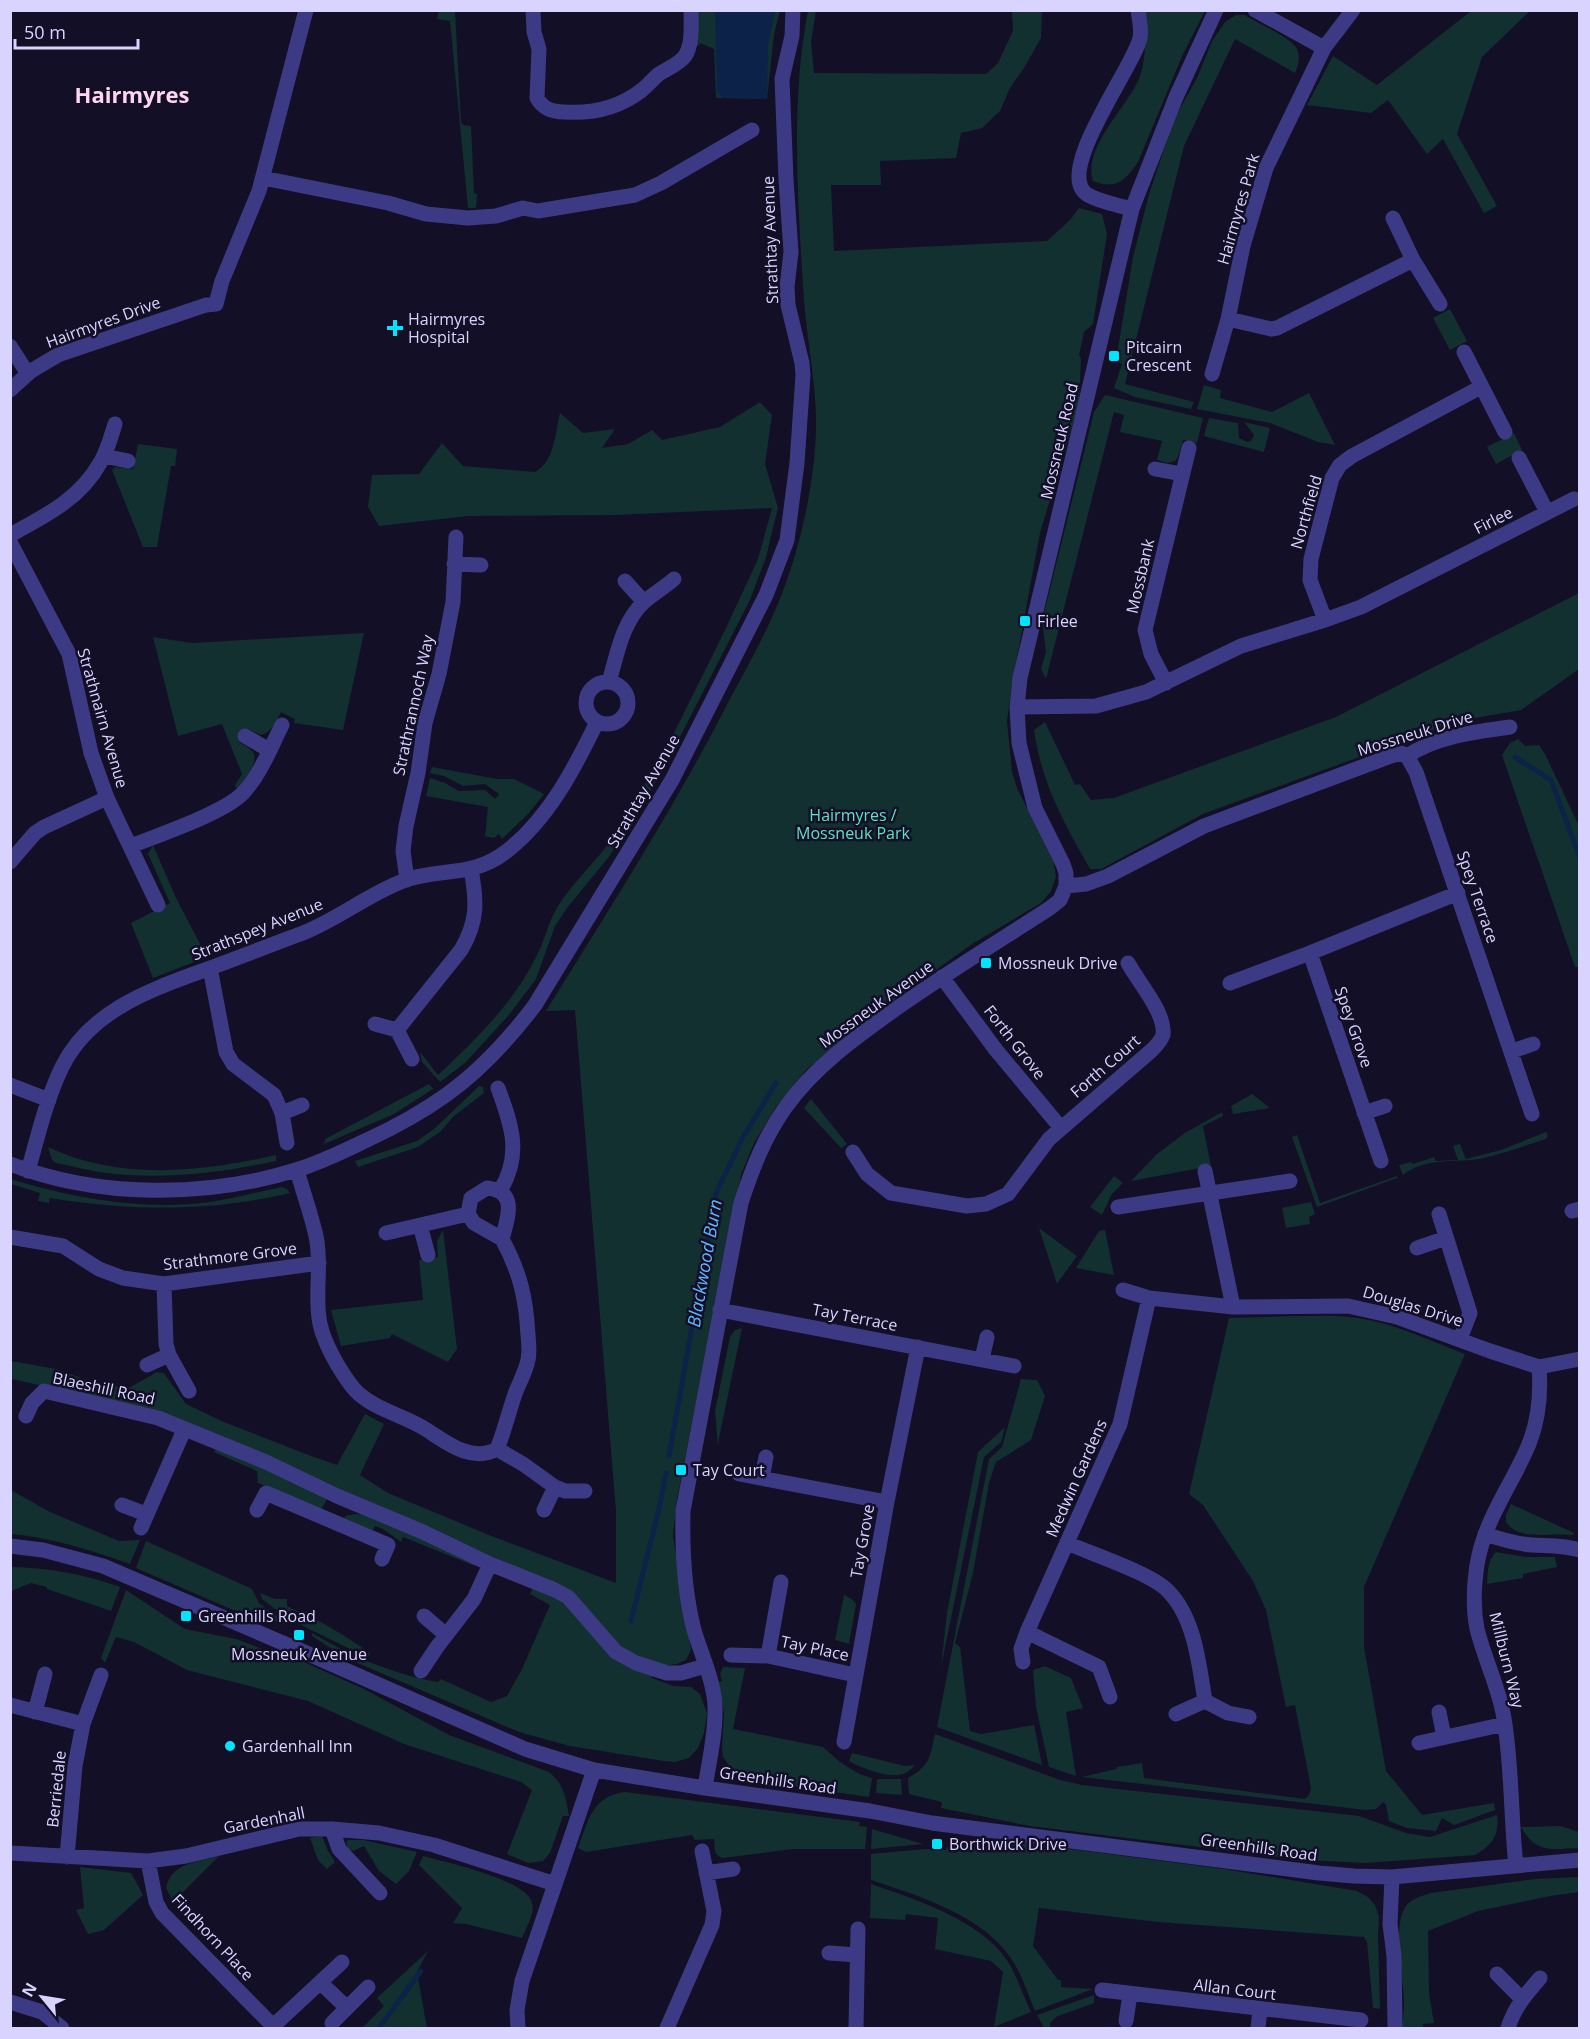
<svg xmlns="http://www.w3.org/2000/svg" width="1590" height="2039" viewBox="0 0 1590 2039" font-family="'Open Sans',sans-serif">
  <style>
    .green { fill: #12302f }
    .water { fill: #0c2248 }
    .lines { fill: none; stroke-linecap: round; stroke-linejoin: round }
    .stream { stroke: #0c2248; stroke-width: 5 }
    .minor { stroke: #3d3a85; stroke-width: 15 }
    .poi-dot { fill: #00e5ff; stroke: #130f26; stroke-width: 2 }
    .labels { text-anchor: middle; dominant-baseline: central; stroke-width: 5; stroke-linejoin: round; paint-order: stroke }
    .street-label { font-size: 16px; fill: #d9d4ff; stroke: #130f26 }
    .poi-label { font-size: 16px; fill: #d9d4ff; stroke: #130f26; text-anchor: start }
    .park-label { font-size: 16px; fill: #5fe0c0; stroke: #130f26 }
    .water-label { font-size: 18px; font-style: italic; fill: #62b6ff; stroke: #130f26 }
    .district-label { font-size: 22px; font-weight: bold; fill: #ffd6f0; stroke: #130f26 }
  </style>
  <rect width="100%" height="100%" fill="#130f26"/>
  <path class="green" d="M439 11H455L461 122 463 125 471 126 474 193 477 194 476 208H468L450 21 437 19Z
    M695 11H780L774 34 767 99 716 98 714 49 700 43 699 46 694 44Z
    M808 11H816L811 42 814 73 986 74 998 63 1013 31 1012 11H1042L1041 38 1024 68 1010 88 1000 111 982 128 961 133 956 158 880 161 881 185H831L834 251 1047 241 1070 220 1079 208 1102 214 1107 234 1093 324 1084 332 1079 355 1081 359 1079 403 1040 533 1012 684 1007 721 1012 772 1017 788 1054 863 1056 877 1051 891 1041 903 972 944 854 1029 806 1070 776 1107 754 1143 741 1175 677 1499 673 1536 691 1650 686 1660 677 1664 663 1666 627 1654 566 1590 460 1542 86 1395 11 1379V1361L56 1369 96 1383 129 1388 157 1372 164 1373 186 1404 224 1422 311 1456 337 1465 365 1414 384 1424 360 1475 388 1493 489 1535 616 1583V1511L575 1010 546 1011C610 908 676 805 731 697 747 667 764 637 777 606 800 552 817 476 816 417 815 378 807 339 804 300 798 207 790 101 808 11Z
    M1144 11H1205L1183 54 1138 162C1125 181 1116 190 1093 181 1082 147 1129 106 1140 76 1147 55 1145 32 1144 11Z
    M1471 11H1530L1482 57 1457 134 1497 206 1484 213 1443 139 1427 154 1388 100 1371 113 1307 105 1333 56 1377 85Z
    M1236 15H1244C1256 22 1292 38 1297 49 1301 58 1298 65 1295 73L1235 39 1184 146 1125 384 1194 402 1191 409 1135 397 1114 388 1122 364 1116 361 1133 257 1149 194 1166 143 1178 112 1197 78 1212 41 1225 22Z
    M1450 309 1467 341 1450 350 1433 318Z
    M1204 385 1221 390 1220 398 1272 412 1309 393 1335 445 1318 442 1270 423 1197 409Z
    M1105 395 1203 418 1197 443 1183 440 1178 457 1175 461 1167 463 1157 460 1162 441 1120 432 1124 415 1114 412 1046 679 1041 669 1046 652 1042 621 1094 412Z
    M760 402 772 415 765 464 778 508 766 557 750 600 661 774 608 858 567 908 555 926 536 979 508 1016 465 1063 440 1082 422 1062 420 1052 438 1075C476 1039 514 1003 537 955 545 940 548 922 557 908 571 884 592 866 609 843L665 751 726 628 758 559 772 508 616 515 468 516 379 526 368 507 372 475 419 474 442 443 463 466 535 472C555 461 555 433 560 413L583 433 615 429 602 448 628 444 652 430 662 440 720 427Z
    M1209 418 1238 423 1239 438 1247 442 1251 441 1254 435 1244 422 1270 428 1264 452 1204 436Z
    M1514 433 1522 450 1496 464 1487 447Z
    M138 444 177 449 175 466H171L157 547H143L112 470 115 467 133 469Z
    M1579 593V669L1521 710 1458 721 1203 814 1101 869H1090C1063 821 1042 785 1034 730L1045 722 1075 785 1080 784 1091 800 1114 798 1336 717Z
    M364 633 343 730 294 723 295 719 281 712C276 722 273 731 261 735L248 729 239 742C242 744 248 747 251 750 262 760 244 780 237 789L235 785 242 774 222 724 178 736 153 637 192 643Z
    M1518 739 1525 746 1539 745 1545 754 1579 826V967H1575L1502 755 1510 743Z
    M432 767 497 779H514L544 794 529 813 502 839 499 834 494 838 485 836 488 807 426 796 430 778 445 783 459 791 485 790 495 799 499 794 485 784 463 786 444 776 430 773Z
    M153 845 177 900 207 957 153 978 131 923 170 903 148 854Z
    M429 1084 433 1089 394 1114 324 1144 325 1139Z
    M479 1086 483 1087 484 1093 454 1116 440 1132 418 1147 358 1167 355 1161 417 1141 434 1129Z
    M1252 1094 1270 1108 1233 1114 1231 1106Z
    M811 1099 847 1144 841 1148 804 1108Z
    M1222 1112 1223 1116 1203 1126 1211 1166 1131 1181 1157 1154 1185 1133Z
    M1546 1132 1548 1136 1546 1139C1526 1145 1505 1153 1484 1158 1456 1164 1426 1156 1403 1175L1399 1165 1411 1162 1413 1164 1434 1157 1436 1161 1458 1160 1453 1146 1460 1144 1466 1159 1501 1150Z
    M1297 1135 1320 1203 1397 1176V1178L1317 1207 1292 1137Z
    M48 1147C119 1181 202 1172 276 1155V1161C221 1173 163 1180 106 1173 89 1171 73 1166 56 1163L52 1160Z
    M1114 1176 1123 1183 1112 1194 1102 1215 1090 1207Z
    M10 1179C73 1198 144 1211 210 1202 234 1198 258 1192 282 1187L287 1189 290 1193C212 1212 130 1211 50 1198L49 1203 38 1201 40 1193 11 1184Z
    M1311 1202 1315 1214 1309 1217 1310 1224 1286 1228 1282 1208Z
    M1039 1228 1077 1256 1057 1284Z
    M443 1230 457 1349 448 1362 392 1334 390 1338 341 1346 331 1310 423 1300 419 1260 438 1257 437 1241Z
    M1105 1230 1114 1275 1076 1268 1099 1231Z
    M1294 1316C1312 1316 1332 1315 1350 1317 1390 1321 1428 1340 1465 1354L1364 1587V1647L1386 1771 1422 1815 1494 1803 1495 1810 1454 1825 1442 1818 1436 1831 1407 1828 1389 1821 1386 1805 1383 1802 1376 1809 1366 1810 1082 1777 1116 1769 1117 1767 1142 1763 1144 1778 1305 1799 1309 1795 1311 1788 1295 1705 1286 1707 1266 1610 1253 1581 1203 1505 1189 1494 1229 1318Z
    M742 1328 719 1438 718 1447 715 1411 730 1337 735 1330Z
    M1021 1379 1037 1380 1045 1396 1031 1440 996 1462 989 1483 973 1573 955 1643 960 1647 970 1731 981 1734 1034 1725 1042 1765 937 1727 989 1459 1002 1447Z
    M1005 1427 1001 1442 984 1457 941 1667 947 1613 978 1452Z
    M217 1447 326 1495V1501L322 1508 316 1509 258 1483 257 1471 214 1452Z
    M11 1490 50 1512 119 1541 140 1540 130 1564C90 1550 53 1538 11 1534Z
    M1511 1504 1574 1533 1573 1535C1552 1532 1519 1542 1506 1522V1515Z
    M355 1514 374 1515 473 1561 475 1566 403 1537 401 1542 383 1529 375 1526 372 1532 344 1520 345 1516Z
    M146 1541 252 1589 259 1603 288 1625 233 1610 136 1568Z
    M1496 1552 1526 1557H1555L1557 1567 1523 1574V1578L1487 1584C1488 1572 1487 1561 1496 1552Z
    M11 1567C48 1568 85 1574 120 1587L111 1611 47 1589V1587L31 1583 11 1591Z
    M534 1586 560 1599 651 1673 652 1678 673 1686 691 1687 700 1694 707 1713 704 1733 698 1748 689 1758 675 1762 664 1761 570 1746 519 1732 346 1658 312 1636V1633C352 1656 392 1674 438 1682L441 1679 491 1702 507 1696 522 1669 550 1605 530 1594Z
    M126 1590 185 1629 236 1639 281 1656 286 1654 364 1689 449 1735 549 1772C564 1784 566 1798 569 1816H563L550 1853 543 1861 528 1863 507 1854 532 1790 521 1782 404 1744 308 1701 187 1670 134 1642 116 1637 105 1663 101 1658Z
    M260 1593 275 1599H287V1606C295 1611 304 1613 313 1618 332 1628 352 1640 370 1653L368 1658 287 1618 262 1599Z
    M844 1595 852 1599 856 1604 849 1644 835 1640Z
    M1045 1666 1071 1678 1083 1708 1066 1712 1076 1776 1049 1767 1036 1707 1033 1670Z
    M723 1667 745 1668 733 1729 823 1747 840 1762 859 1774 872 1778 869 1797 771 1783 740 1776 732 1770 723 1757 722 1747 724 1712 718 1682 722 1681 720 1674Z
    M935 1734 1060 1780 1082 1785 1359 1816 1406 1833 1430 1837 1497 1815C1500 1834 1492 1846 1475 1855L1365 1863 1304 1860 1030 1826 941 1808 942 1802 909 1794 908 1778C930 1766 930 1757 935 1734Z
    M852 1753 905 1766 915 1765C911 1769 907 1773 903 1774 888 1779 862 1768 849 1761Z
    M877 1779H901L902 1795 876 1793Z
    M625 1792 860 1822 859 1826 867 1827 865 1849H792L723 1858C713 1855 715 1847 714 1839L695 1840 692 1835 586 1852 578 1848C588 1821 592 1796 625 1792Z
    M1560 1826 1579 1832V1848C1552 1849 1536 1854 1521 1827Z
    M872 1829 923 1844 871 1849Z
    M322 1836 327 1849 335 1862 327 1869 318 1860 310 1838Z
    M348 1840H363L417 1852 409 1871 396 1884 379 1871 364 1846 353 1851 348 1849 346 1843Z
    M1009 1841 1224 1869 1357 1891 1368 1897 1375 1905 1379 1917 1378 1936 1380 2009 1373 2008 1367 1942 1364 1937 1158 1922 1039 1908 1033 1946 1058 1980H1061V1987L1093 1989 1035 2011C1028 1994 1022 1975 1012 1960 983 1915 919 1896 871 1880V1854L925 1849 946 1850 947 1847 959 1848V1843Z
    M219 1856 173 1902 166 1888C172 1862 196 1863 219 1856Z
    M423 1856C445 1862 528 1880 532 1903 535 1914 526 1928 522 1938L466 1924 453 1923 462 1908 419 1865Z
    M80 1867 131 1873 143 1895 104 1930 88 1934 76 1910 84 1908Z
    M1579 1877V1892L1550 1896 1478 1911 1428 1931 1429 1993 1434 2023 1423 2024V2028H1402C1403 2019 1404 2009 1404 2000 1403 1976 1392 1925 1406 1906 1412 1898 1422 1896 1431 1893L1535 1879Z
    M871 1884C915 1899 986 1922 1010 1965 1018 1980 1024 1997 1031 2012L994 2027 1003 1972 991 1961 935 1949 938 1918 906 1914 905 1920 870 1918Z
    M428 1951 417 1972 427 2028H362L384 2006 377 1998Z
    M1094 1995V2003L1056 2017 1050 2023V2028H1044L1037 2015Z"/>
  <path class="water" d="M715 11H775L768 45 767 99 723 98 717 91Z"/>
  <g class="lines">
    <path class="stream" d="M1515 757 1551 780 1580 858
      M669 1456 716 1193 743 1137 776 1083
      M631 1621 659 1509 666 1473
      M379 2028 421 1971"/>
    <path class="minor" d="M533 10 534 32 539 49 537 98C543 109 552 112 564 112 593 114 619 108 642 90 648 85 653 79 659 74 667 69 679 64 685 56 693 44 691 24 691 10
      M1255 10 1324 48
      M1353 10 1324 48 1266 168 1243 246 1228 319 1271 329 1277 328 1413 260
      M263 178 388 203 426 214 468 218 496 216 523 208 538 211 635 195 661 183 752 130
      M1132 209C1118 205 1100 202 1088 195 1052 174 1134 67 1140 38 1142 30 1139 19 1138 10
      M1393 218 1413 260 1440 304
      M10 346 28 374
      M1464 352 1505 432
      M1212 374 1228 319
      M10 390 31 371 58 355 206 305 216 304 222 281 259 191 306 10
      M104 456 128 461
      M1519 458 1547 512
      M1155 469 1182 474
      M10 535C45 516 80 499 100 463 107 452 111 437 115 424
      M10 542 69 654 91 753 107 798 158 905
      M454 564 481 565
      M625 581 644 602
      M1325 620 1310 580 1311 559 1332 478 1340 465 1352 456 1481 387
      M586 703a21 21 0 1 1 42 0a21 21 0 1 1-42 0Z
      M609 682C617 655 622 622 644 602 653 594 665 587 674 579
      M1166 683 1151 654 1145 630 1189 448
      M1017 707 1096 706 1146 692 1241 646 1325 620 1361 607 1574 499
      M245 736 269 750
      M1407 756 1416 772 1532 1114
      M131 846C158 835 224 813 243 793 260 775 271 747 282 725
      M10 862 35 833 44 827 107 798
      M407 880 403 851 406 826 418 773 425 723 439 674 453 602 456 537
      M1066 886 1086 884 1108 876 1204 826 1391 756 1401 753 1407 756C1438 736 1475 732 1510 727
      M1310 953 1381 1161
      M210 968 226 1052 233 1064 274 1095 282 1113 287 1143
      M942 977 996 1050 1061 1128
      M1230 983 1310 953 1458 893
      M375 1024 397 1030 461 950C478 921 477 902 471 869
      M397 1030 412 1059
      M1512 1051 1533 1044
      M10 1085 49 1100
      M498 1088C512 1126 522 1155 500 1191
      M282 1113 302 1105
      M1364 1113 1385 1106
      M853 1152 867 1174 891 1193 967 1206 986 1204 1008 1194 1049 1139 1152 1050C1156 1046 1161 1041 1163 1035 1166 1013 1138 982 1128 963
      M10 1164C98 1198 206 1198 296 1170 320 1163 344 1151 367 1140 395 1127 421 1113 446 1095 480 1071 510 1038 535 1005L672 780 766 595 787 540 797 463 803 375 802 363 788 305 787 287 791 252 786 179 782 79 792 36 793 10
      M297 1170C303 1192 311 1214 316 1236 322 1263 315 1291 319 1318 321 1334 329 1350 337 1364 343 1374 350 1386 359 1394 379 1411 405 1416 427 1430 447 1443 472 1463 497 1449
      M28 1171C38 1136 46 1100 62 1067 91 1008 156 988 213 967 243 956 273 944 303 933 338 919 367 895 403 881 440 867 471 879 507 851 549 818 574 769 597 722
      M1205 1171 1233 1307
      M487 1188C518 1191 508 1217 502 1239L474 1223 468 1214 471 1198Z
      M1118 1207 1290 1181
      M1572 1211 1580 1209
      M1439 1214 1470 1313 1460 1339
      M420 1225 428 1255
      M386 1233 468 1214
      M10 1237 63 1246 99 1269 123 1278 164 1284 319 1263
      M1417 1248 1446 1238
      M164 1284 166 1344 169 1355 189 1391
      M1123 1290 1149 1298 1233 1307 1348 1306 1397 1317 1490 1351 1539 1367 1580 1359
      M720 1310 1014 1366
      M982 1359 987 1337
      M147 1365 169 1355
      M26 1416 32 1403 44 1391 158 1418 266 1462 337 1496 423 1532 490 1564 555 1590 568 1597 616 1652 636 1663 667 1673H681L705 1666
      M497 1449C504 1432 508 1415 514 1397 517 1387 523 1377 526 1367 530 1357 529 1346 528 1335 526 1298 520 1272 502 1239
      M497 1449 523 1464 555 1487 565 1491H585
      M739 1474 887 1502
      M762 1478 766 1457
      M122 1505 146 1514
      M257 1510 266 1493 388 1545 382 1559
      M544 1510 555 1487
      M141 1528 184 1430
      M1485 1534C1500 1539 1516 1544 1532 1545 1549 1546 1563 1545 1580 1550
      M1067 1543C1092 1554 1150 1573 1167 1590 1195 1617 1199 1665 1205 1701L1228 1713 1249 1717
      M10 1546 43 1550 103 1566 311 1655 525 1749 561 1760 594 1770 705 1788 870 1811 932 1823 1319 1873 1354 1876 1392 1877 1580 1860
      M424 1616 446 1635
      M1027 1632 1099 1667 1110 1697
      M731 1655 768 1656 855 1675
      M768 1656 781 1582
      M1023 1662 1021 1649 1027 1632 1120 1424 1149 1298
      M421 1671 437 1647 474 1599 490 1564
      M10 1705 83 1724
      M35 1712 45 1674
      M1439 1712 1444 1737
      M1176 1714 1205 1701
      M844 1742 887 1502 918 1347
      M1419 1743 1505 1724
      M705 1788C709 1761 716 1733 715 1706 714 1681 701 1654 694 1630 684 1591 682 1551 683 1511L741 1203C752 1169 764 1138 785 1108 814 1067 856 1037 897 1008 947 973 999 941 1050 908L1060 900 1066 886V873L1063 864 1035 808 1019 743 1017 707 1020 678 1132 209 1176 97 1216 10
      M332 1829 339 1849 380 1893
      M10 1853 148 1861 186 1856 299 1829H332L379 1833 434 1845 555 1884
      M67 1857 75 1766 83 1724 101 1675
      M148 1861 156 1902 162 1913 273 2026
      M1516 1866C1511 1820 1512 1771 1505 1725 1501 1692 1485 1661 1477 1629 1473 1609 1474 1585 1477 1565 1484 1520 1512 1485 1529 1444 1539 1419 1541 1393 1539 1367
      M706 1873 733 1869
      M1392 1877 1390 1924 1394 1956 1395 2028
      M829 1953 857 1955
      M1497 1974 1522 1999
      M321 1983 347 2008
      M1102 1990 1361 2020
      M10 2002 42 2012 62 2028
      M1126 2021 1130 1994
      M332 2023 368 1987
      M271 2028 342 1962
      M518 2028 517 2010 522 1981 594 1770
      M667 2028 712 1925 714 1911 702 1851
      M856 2028 858 1929
      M1258 2028 1260 2010
      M1508 2028C1514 2008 1526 1994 1540 1978"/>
  </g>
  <g class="poi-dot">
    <path d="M392 319h6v6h6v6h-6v6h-6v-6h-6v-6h6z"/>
    <rect x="1108" y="350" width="12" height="12" rx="3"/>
    <rect x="1019" y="615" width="12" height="12" rx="3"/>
    <rect x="980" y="957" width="12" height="12" rx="3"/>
    <rect x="675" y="1464" width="12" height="12" rx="3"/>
    <rect x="180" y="1610" width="12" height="12" rx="3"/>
    <rect x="293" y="1629" width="12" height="12" rx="3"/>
    <circle cx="230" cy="1746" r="6"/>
    <rect x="931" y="1838" width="12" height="12" rx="3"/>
  </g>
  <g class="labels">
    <g class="street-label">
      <text transform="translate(1238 209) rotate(-74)">Hairmyres Park</text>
      <text transform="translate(770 240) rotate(-92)">Strathtay Avenue</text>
      <text transform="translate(103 322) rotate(-20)">Hairmyres Drive</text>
      <text transform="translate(1059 441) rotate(-77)">Mossneuk Road</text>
      <text transform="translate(1306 512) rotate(-74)">Northfield</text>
      <text transform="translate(1493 520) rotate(-27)">Firlee</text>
      <text transform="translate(1140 576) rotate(-77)">Mossbank</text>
      <text transform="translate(413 705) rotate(-78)">Strathrannoch Way</text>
      <text transform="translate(103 718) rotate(74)">Strathnairn Avenue</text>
      <text transform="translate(1415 733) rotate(-17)">Mossneuk Drive</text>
      <text transform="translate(643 791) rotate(-60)">Strathtay Avenue</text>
      <text transform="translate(1478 897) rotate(71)">Spey Terrace</text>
      <text transform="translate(257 929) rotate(-22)">Strathspey Avenue</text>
      <text transform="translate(876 1004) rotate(-36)">Mossneuk Avenue</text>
      <text transform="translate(1354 1027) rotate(71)">Spey Grove</text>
      <text transform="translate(1015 1042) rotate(52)">Forth Grove</text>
      <text transform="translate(1105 1066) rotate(-41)">Forth Court</text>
      <text transform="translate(230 1256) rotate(-7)">Strathmore Grove</text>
      <text transform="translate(1413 1306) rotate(17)">Douglas Drive</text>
      <text transform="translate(855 1317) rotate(11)">Tay Terrace</text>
      <text transform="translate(104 1388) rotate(12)">Blaeshill Road</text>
      <text transform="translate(1076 1478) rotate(-66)">Medwin Gardens</text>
      <text transform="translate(862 1541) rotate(-80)">Tay Grove</text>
      <text transform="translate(815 1648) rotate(12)">Tay Place</text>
      <text transform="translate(1507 1660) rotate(76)">Millburn Way</text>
      <text transform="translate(778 1780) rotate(8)">Greenhills Road</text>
      <text transform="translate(56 1789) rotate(-84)">Berriedale</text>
      <text transform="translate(264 1820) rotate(-11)">Gardenhall</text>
      <text transform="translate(1259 1847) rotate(8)">Greenhills Road</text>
      <text transform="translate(213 1937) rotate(47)">Findhorn Place</text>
      <text transform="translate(1235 1989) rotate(7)">Allan Court</text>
    </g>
    <g class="poi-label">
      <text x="408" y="319">Hairmyres<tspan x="408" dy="18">Hospital</tspan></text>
      <text x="1126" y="347">Pitcairn<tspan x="1126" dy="18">Crescent</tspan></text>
      <text x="1037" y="621">Firlee</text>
      <text x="998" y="963">Mossneuk Drive</text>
      <text x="693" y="1470">Tay Court</text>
      <text x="198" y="1616">Greenhills Road</text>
      <text x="299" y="1654" text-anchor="middle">Mossneuk Avenue</text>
      <text x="242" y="1746">Gardenhall Inn</text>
      <text x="949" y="1844">Borthwick Drive</text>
    </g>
    <g class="park-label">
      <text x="853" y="815">Hairmyres /<tspan x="853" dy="18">Mossneuk Park</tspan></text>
    </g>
    <g class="water-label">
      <text transform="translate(704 1263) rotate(-80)">Blackwood Burn</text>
    </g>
    <g class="district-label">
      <text x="132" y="94">Hairmyres</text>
    </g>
  </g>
  <rect width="1590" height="2039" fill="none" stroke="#d9d4ff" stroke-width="24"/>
  <g transform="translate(42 1997) rotate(300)" stroke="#130f26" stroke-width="4.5" paint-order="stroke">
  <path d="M0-4.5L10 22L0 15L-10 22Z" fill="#d9d4ff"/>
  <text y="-9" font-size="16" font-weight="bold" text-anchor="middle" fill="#d9d4ff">N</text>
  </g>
  <path d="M15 39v9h123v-9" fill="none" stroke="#d9d4ff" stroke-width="3"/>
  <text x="24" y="39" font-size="18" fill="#d9d4ff" stroke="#130f26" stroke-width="4.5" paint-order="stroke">50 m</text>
</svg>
